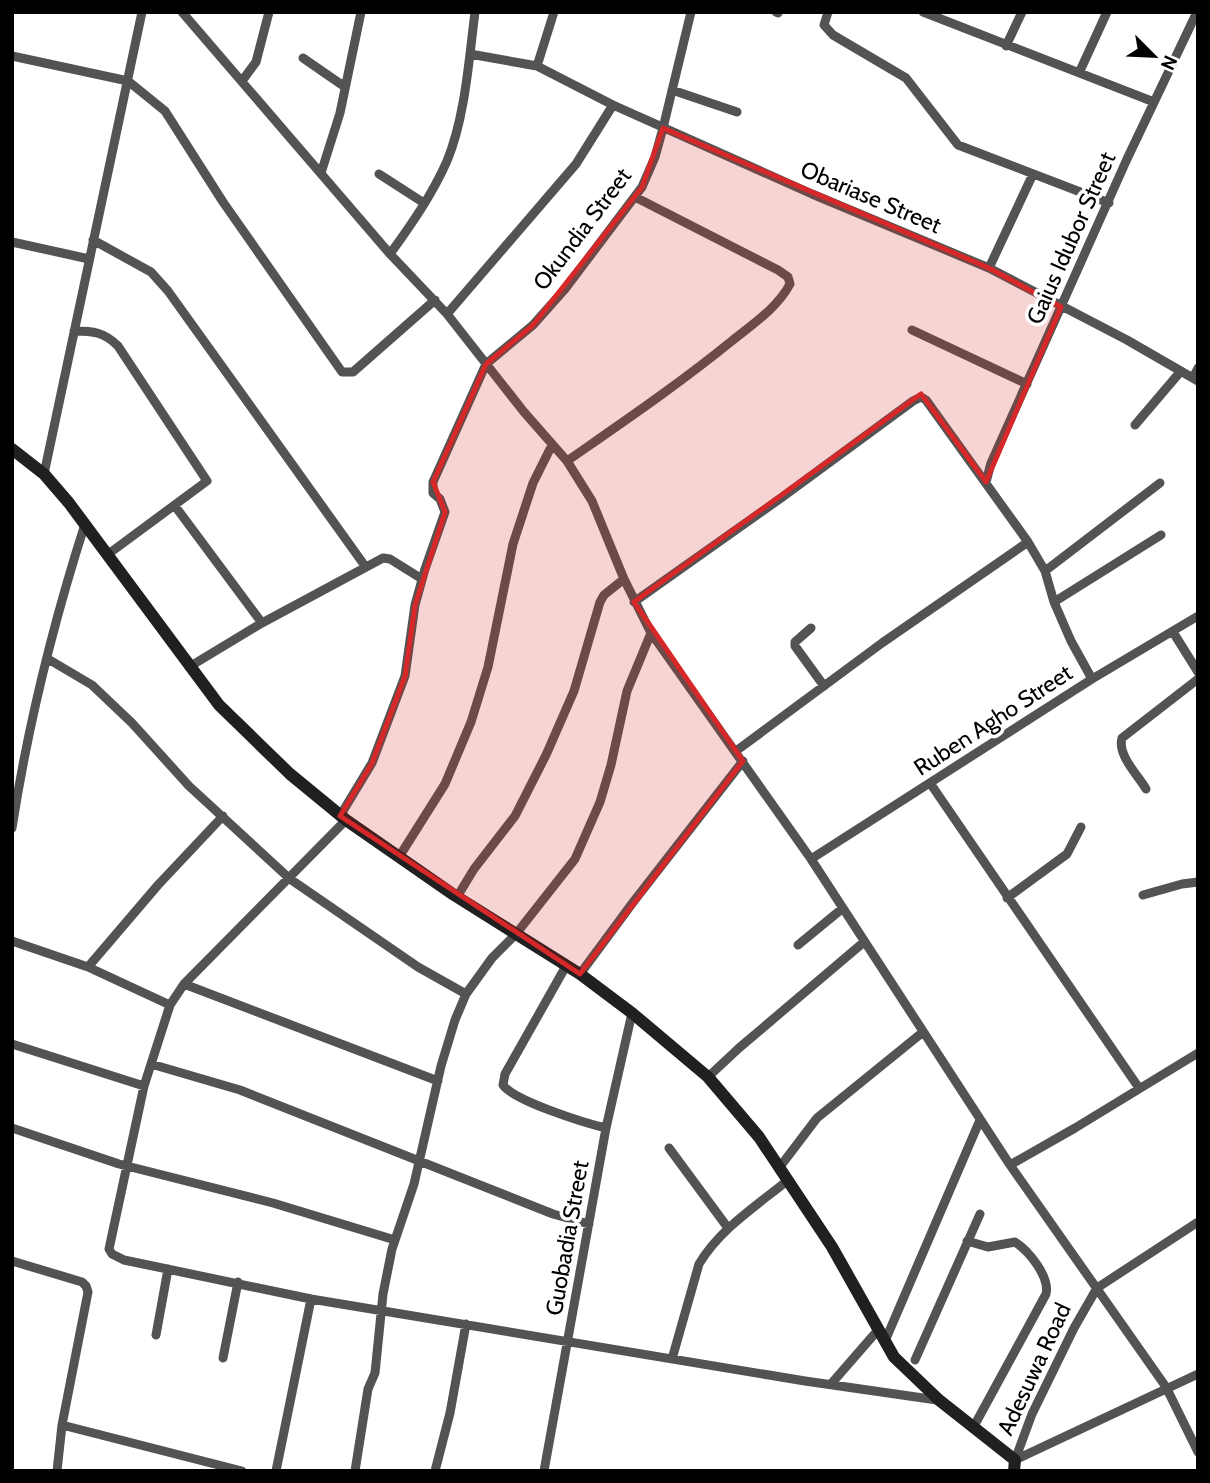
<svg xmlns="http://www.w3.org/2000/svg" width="1210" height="1483" viewBox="0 0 1210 1483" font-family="Cabin,sans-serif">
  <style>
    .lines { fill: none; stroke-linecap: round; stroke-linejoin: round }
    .street { stroke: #535353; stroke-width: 9 }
    .secondary { stroke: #202020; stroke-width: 12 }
    .marked { fill: #d62828; fill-opacity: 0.2; stroke: #d62828; stroke-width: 5; stroke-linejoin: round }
    .labels { text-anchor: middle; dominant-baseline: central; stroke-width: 7; stroke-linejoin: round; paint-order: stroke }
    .street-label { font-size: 23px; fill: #000; stroke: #fff }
  </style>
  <rect width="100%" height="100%" fill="#fff"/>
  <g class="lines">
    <path class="street" d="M182 12 390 254 447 314 524 412 567 461 592 501 624 579 651 633 811 859 1010 1165 1166 1387 1198 1452
      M776 12 778 13
      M828 12 824 25 833 35 906 78 958 145 1109 203
      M923 12 1154 102
      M1006 46 1022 12
      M470 54 537 66 613 105 812 194 989 268 1127 340 1198 381
      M12 56 128 81 165 111 223 202 342 372H353L435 300
      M303 58 345 87
      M537 66 554 12
      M1079 73 1107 12
      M242 81 256 62 269 12
      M672 90 737 112
      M321 173 340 113 361 12
      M379 174 424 203
      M93 240 151 272 168 291 365 566
      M12 242 89 259
      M390 254C411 225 432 195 447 161 465 118 469 59 475 12
      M989 268 1033 174
      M447 314 576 164 613 105
      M912 330 1027 384
      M74 331C93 331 104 332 118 346L207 481 107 555
      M1193 378 1198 368
      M1135 425 1181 371
      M567 461C623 422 679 384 733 340 753 324 778 307 790 284L788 277 778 270 635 197
      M44 474 142 12
      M986 482 991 463 1127 159 1197 12
      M175 506 262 623
      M1045 571 1160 483
      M634 602 781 498 913 401 921 397 926 400 1028 542 1045 571 1054 602 1071 641 1092 679
      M1054 602 1161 535
      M811 628 795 642V646L824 686
      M1173 632 1198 672
      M48 659 92 685 132 723 189 786 290 879 418 967 466 994
      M189 667 262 623 383 558 390 559 422 579
      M736 751 882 643 1028 542
      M930 783 1139 1088
      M1146 789C1138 775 1117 755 1122 738L1198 679
      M340 816 372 763 405 676 415 605 425 569 445 512 440 499 433 493V482L486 364 533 325 565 289 642 187 655 157 663 128 691 12
      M346 820 184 984 170 1005 144 1086 109 1249 112 1254 124 1260 311 1299 805 1381 937 1400
      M12 828C28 725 53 624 85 524
      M399 857 445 784 471 722 488 667 513 544 533 483 552 445
      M811 859 1092 679 1198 616
      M1143 895 1182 884 1198 882
      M457 897 474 869 515 816 546 755 574 691 600 602 604 595 624 579
      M1007 898 1067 854 1081 827
      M12 941 88 967 170 1005
      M798 945 843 908
      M566 966 505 1074 503 1085C514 1101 585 1123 606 1128
      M88 967 158 885 223 816
      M580 974 634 901 743 761
      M184 984 438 1081
      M12 1044 144 1086
      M151 1064 240 1090 553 1214 589 1224
      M708 1077 739 1048 864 942
      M12 1128 119 1164 273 1203 395 1240
      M669 1148 728 1228
      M1010 1165 1075 1128 1198 1053
      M779 1168 817 1118 923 1032
      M967 1241 988 1247 1015 1242C1029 1251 1050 1277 1046 1294L973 1428
      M12 1261 82 1282 86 1286 88 1292 62 1425 57 1471
      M156 1335 168 1269
      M885 1341 980 1120
      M223 1358 238 1282
      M672 1359 699 1264C720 1229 756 1206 787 1181
      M915 1360 980 1214
      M831 1384 878 1330
      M62 1425 242 1471
      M1015 1460 1032 1414 1074 1328 1097 1288 1198 1222
      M1015 1460 1198 1374
      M276 1471 311 1299
      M355 1471 368 1389 375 1373 383 1294 392 1249 414 1184 441 1066 455 1020 466 994 492 958 516 934 575 859 600 802 611 765 627 691 651 633
      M435 1471 450 1413 466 1324
      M544 1471 606 1128 632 1013"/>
    <path class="secondary" d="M12 449 44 474 69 503 219 705 290 774 346 820 454 895 580 974 632 1013 708 1077 759 1137 832 1247 894 1357 939 1400 1015 1460 1014 1471"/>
  </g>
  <path class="marked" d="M663 128 989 268 1061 307 986 482 921 394 634 602 743 761 580 974 340 816 372 763 405 676 415 605 445 512 433 482 486 364 533 325 642 187Z"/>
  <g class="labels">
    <g class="street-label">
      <text transform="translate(871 197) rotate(23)">Obariase Street</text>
      <text transform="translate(582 229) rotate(-53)">Okundia Street</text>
      <text transform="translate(1071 238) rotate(-66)">Gaius Idubor Street</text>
      <text transform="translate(993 720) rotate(-33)">Ruben Agho Street</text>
      <text transform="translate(567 1238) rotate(-80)">Guobadia Street</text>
      <text transform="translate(1034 1369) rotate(-65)">Adesuwa Road</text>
    </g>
  </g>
  <rect width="1210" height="1483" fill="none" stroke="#000000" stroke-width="28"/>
  <g transform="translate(1154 56) rotate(114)" stroke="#ffffff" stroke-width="5" paint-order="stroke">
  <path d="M0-5L12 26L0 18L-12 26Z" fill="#000000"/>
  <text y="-10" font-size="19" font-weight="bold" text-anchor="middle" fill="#000000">N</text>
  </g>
</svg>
